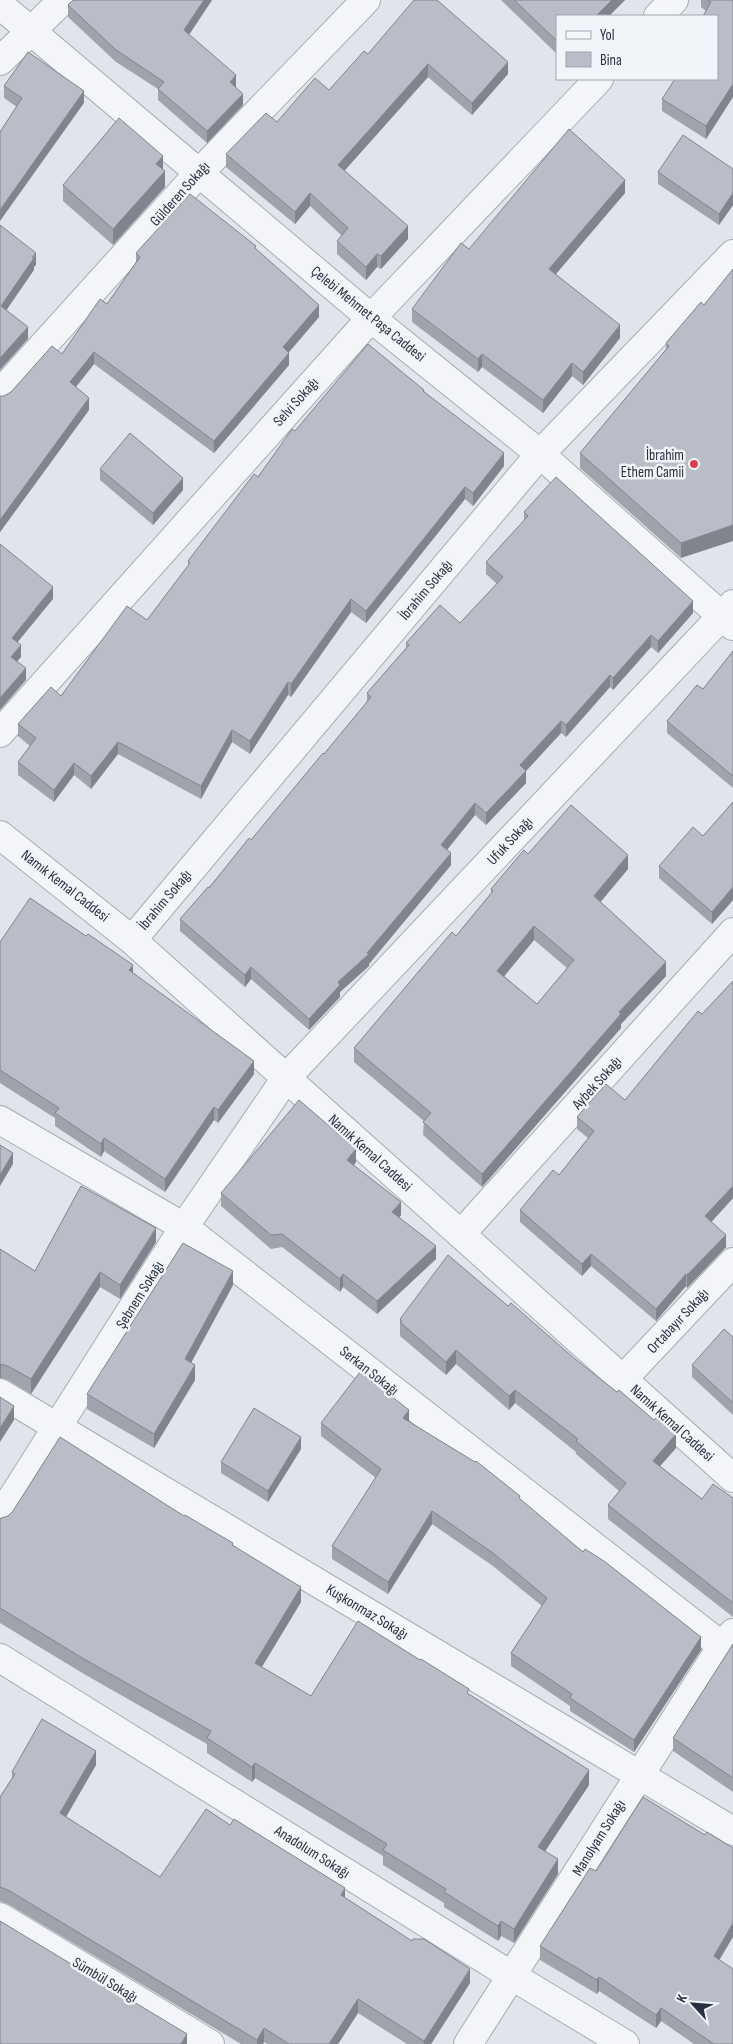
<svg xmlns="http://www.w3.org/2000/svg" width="733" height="2044" viewBox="0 0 733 2044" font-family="'Sofia Sans Condensed',sans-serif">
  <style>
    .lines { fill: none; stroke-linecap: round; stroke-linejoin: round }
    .minor-casing { stroke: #a6abb5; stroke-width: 30 }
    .minor { stroke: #f4f5f8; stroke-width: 28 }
    .wall { fill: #9ea3ac; fill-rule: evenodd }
    .shaded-wall { fill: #81848c }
    .building { fill: #b8bdc8; stroke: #81848c; fill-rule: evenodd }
    .poi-dot { fill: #d64053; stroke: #f1f4f8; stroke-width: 2 }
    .labels { text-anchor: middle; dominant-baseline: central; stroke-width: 5; stroke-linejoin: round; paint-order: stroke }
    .street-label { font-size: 15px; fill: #283143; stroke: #f1f4f8 }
    .poi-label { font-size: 15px; fill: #283143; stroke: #f1f4f8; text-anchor: end }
  </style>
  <rect width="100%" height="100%" fill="#e1e4ea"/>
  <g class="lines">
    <defs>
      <path id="minor" d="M0 5 371 318 540 454 733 626
        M658 16 674 0
        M0 61 63 0
        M0 393 199 173 366 0
        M0 733 371 318 599 79
        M0 835 132 940 733 1478
        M132 940 540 454 733 254
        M0 1120 184 1227 722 1646
        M461 1234 733 932
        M623 1379 733 1262
        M0 1393 733 1831
        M0 1517 184 1227 286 1078 733 604
        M0 1658 512 1976 625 2044
        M0 1917 210 2044
        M468 2044 722 1646 733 1633"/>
    </defs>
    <use href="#minor" class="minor-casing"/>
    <use href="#minor" class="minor"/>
  </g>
  <path class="wall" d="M73 0H212L189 35 236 87 243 105 207 143 158 100V89L116 62 68 17V5Z
    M501 0H625L609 16H557V54Z
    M701 0H733V97L706 139 662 111V99L717 79 706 11 701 7Z
    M368 54 508 74 472 115 428 77 344 171 408 239 381 269 377 267 366 280 337 254V241L342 236 310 206 295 224 226 167V154L329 90Z
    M4 86 84 103 17 107 4 98Z
    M163 169 165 187 113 245 63 201V185Z
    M733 169V205L719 225 658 184V172Z
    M625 193 556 274 620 338 583 385 572 376 543 413 482 367 478 372 412 322V309L469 249Z
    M256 249 319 317 289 352V365L214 453 94 364 76 387 89 410 0 532V396H4L11 392 62 354 107 304 136 262V253Z
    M704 305 681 558 580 468V453L666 350V343Z
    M424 391 504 466 473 506 465 499 366 623 351 612 291 697 288 695 250 754 232 742 201 799 118 754 91 789 74 775 54 802 18 775V762L30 746 18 736V724L61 696 147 620 188 566V561L295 431Z
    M100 469 183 490 153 525 100 480Z
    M524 512 693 613 658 653 651 647 613 690 610 687 566 737 561 733 526 771V783L486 825 475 815 447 850 451 865 369 964V966L340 992V997L309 1030 251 979 245 987 180 931V919L251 840 367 703V693L406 648V643L460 623 497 584 486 574V562L524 521Z
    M733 651V788L667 733V721L703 689Z
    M733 802V900L712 924 659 878V866L703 836Z
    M528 854 628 869 600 902 666 976 621 1024V1028L482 1187 423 1135 424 1121 354 1062V1048L456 936 491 893V889ZM534 940 567 968 537 1004 504 976Z
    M0 942 133 973 254 1074 218 1123 214 1120 165 1192 104 1151 101 1157 55 1126V1118L0 1083Z
    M733 981V1198L711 1222 726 1247 687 1288 686 1286 656 1321 591 1266 582 1276 520 1222V1210L559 1175 588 1138 577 1129V1117L625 1100 702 1014Z
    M356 1162 354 1165 401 1215 399 1217 436 1259 377 1314 343 1287 340 1292 282 1247 271 1249 221 1206V1193Z
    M156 1242 120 1299 100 1287 31 1394 8 1380 0 1378V1249L35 1271Z
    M233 1285 191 1363 195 1380 154 1448 87 1409V1394Z
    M400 1319 676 1448 660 1466 702 1499 733 1498V1617L608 1519V1505L619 1491 576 1454V1452L515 1403 509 1410 456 1364 446 1375 400 1336Z
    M733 1337V1415L692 1377V1365Z
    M409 1422 520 1500 583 1552 701 1650 634 1752 570 1711V1706L511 1666V1653L542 1606 493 1566 432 1524 388 1594 332 1559V1546L376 1478 321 1436V1423Z
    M301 1449 268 1502 221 1473V1462Z
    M184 1516 233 1545 301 1602 262 1667 311 1696 469 1694 589 1785 545 1851 558 1874 514 1943 501 1936 498 1941 444 1907V1903L383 1865V1856L255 1778 252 1782 207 1753V1744L84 1674 0 1623V1519Z
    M733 1644V1792L673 1751V1738Z
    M96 1765 66 1817 160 1877 230 1825 345 1898 470 1983 431 2044H407L358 2013 338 2044H267L264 2042 263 2044H241L8 1904 0 1901V1797L12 1778V1772Z
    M540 1946 719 1960 733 2044H694L661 2021 656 2028 599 1991 597 1994 540 1960Z"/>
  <path class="shaded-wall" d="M204 0H212L184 42V30Z
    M612 0H625L609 16H596Z
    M508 62V74L472 115V103Z
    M428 64V77L338 178V165Z
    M236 75V87L230 94V82Z
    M733 84V97L706 139V126Z
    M84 91V103L0 221V210Z
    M243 94V105L207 143V131Z
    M163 156V173L156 164Z
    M165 171V187L113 245V229Z
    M625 180V193L549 282V269Z
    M310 193V206L295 224V212Z
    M733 193V205L719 225V214Z
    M408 226V239L381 269V256Z
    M36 253V265L34 267V270L1 318V306Z
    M377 254V267L366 280V267Z
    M319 305V317L283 359V347Z
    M620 325V338L583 385V372Z
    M28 327V339L0 370V358Z
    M94 352V364L70 394V382Z
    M289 353V365L214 453V441Z
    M482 354V367L478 372V359Z
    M572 363V376L543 413V400Z
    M89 398V410L0 532V520Z
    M504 453V466L473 506V493Z
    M183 478V490L153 525V513Z
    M465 487V499L366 623V611Z
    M733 525V541L681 558V543Z
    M53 587V599L12 649V638Z
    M351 599V612L291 697V684Z
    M693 601V613L658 653V641Z
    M651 635V647L613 690V678Z
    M21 645V657L11 669V657Z
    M26 668V680L0 710V698Z
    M610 675V687L566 737V725Z
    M288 682V695L250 754V741Z
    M561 721V733L526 771V783L486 825V813L520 765Z
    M232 730V742L201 799V786Z
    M118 742V754L91 789V776Z
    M74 763V775L54 802V790Z
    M475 803V815L441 857V845Z
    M451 853V865L369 964V966L340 992V997L309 1030V1019L338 982 367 953Z
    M628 855V869L594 910V896Z
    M733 887V900L712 924V912Z
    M534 926V940L497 985V971Z
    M666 962V976L621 1024V1028L482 1187V1174L619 1012Z
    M133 965V978L129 970Z
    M251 967V979L245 987V975Z
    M254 1061V1074L218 1123V1110Z
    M214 1107V1120L165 1192V1179Z
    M104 1138V1151L101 1157V1144Z
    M356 1149V1162L347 1173V1160Z
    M13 1153V1164L0 1186V1175Z
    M733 1186V1198L705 1229V1216Z
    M401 1202V1215L392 1225V1212Z
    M156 1228V1242L120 1299V1285Z
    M726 1235V1247L687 1288V1275Z
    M436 1246V1259L377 1314V1301Z
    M591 1254V1266L582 1276V1264Z
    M233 1271V1285L185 1374V1359Z
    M100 1272V1287L31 1394V1379Z
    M343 1274V1287L340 1292V1279Z
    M686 1274V1286L656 1321V1309Z
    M456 1350V1364L446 1375V1362Z
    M1 1363V1377L0 1378V1364Z
    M195 1365V1380L154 1448V1434Z
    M515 1390V1403L509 1410V1396Z
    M14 1406V1420L0 1442V1428Z
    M409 1410V1423L403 1418Z
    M676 1434V1448L653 1474V1461Z
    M301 1437V1449L268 1502V1491Z
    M432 1511V1524L388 1594V1582Z
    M301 1587V1602L255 1678V1663Z
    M701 1637V1650L634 1752V1740Z
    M96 1751V1765L60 1827V1813Z
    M255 1763V1778L252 1782V1767Z
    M589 1770V1785L538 1862V1847Z
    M558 1859V1874L514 1943V1929Z
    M345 1888V1902L341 1895Z
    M501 1921V1936L498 1941V1926Z
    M733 1923V1937L714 1969V1956Z
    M470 1969V1983L431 2044H424V2041Z
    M599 1977V1991L597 1994V1980Z
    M358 1999V2013L338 2044H329Z
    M661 2008V2021L656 2028V2015Z
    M264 2028V2042L263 2044H257V2040Z
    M187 2034V2044H181Z"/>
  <path class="building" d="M73 0H204L184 30 236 75 230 82 243 94 207 131 158 89 164 82 116 50 68 5Z
    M414 0H437L508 62 472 103 428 64 338 165 408 226 381 256 377 254 366 267 337 241 348 228 310 193 295 212 226 154 266 113 277 122 315 78 329 90 364 51 368 54Z
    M514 0H612L596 16H557V41Z
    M708 0H733V84L706 126 662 99 675 79H717V16H703L711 2Z
    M28 52 84 91 0 210V132L22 98 4 86Z
    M119 118 163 156 156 164 165 171 113 229 63 185Z
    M569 129 625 180 549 269 620 325 583 372 572 363 543 400 482 354 478 359 412 309 461 243 469 249Z
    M683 135 733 169V193L719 214 658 172Z
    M190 194 256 246 255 248 319 305 283 347 289 353 214 441 94 352 70 382 89 398 0 520V396H4L11 392 52 346 62 354 100 299 107 304 140 257 136 253Z
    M0 225 36 253 32 257 34 258 1 306 28 327 0 358Z
    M733 269V525L681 543 580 453 669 346 666 343 701 302 704 305Z
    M368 344 424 390 423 391 504 453 473 493 465 487 366 611 351 599 291 684 288 682 250 741 232 730 201 786 118 742 91 776 74 763 54 790 18 762 36 738 18 724 51 687 61 696 127 606 147 620 190 563 188 561 254 474 258 477 292 429 295 431Z
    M130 433 183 478 153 513 100 469Z
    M556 477 693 601 658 641 651 635 613 678 610 675 566 725 561 721 520 765 526 771 486 813 475 803 441 845 451 853 367 953 369 954 338 982 340 985 309 1019 251 967 245 975 180 919 208 887 209 888 249 838 251 840 323 753 324 754 371 697 367 693 409 645 406 643 440 605 460 623 503 577 486 562 528 516 524 512Z
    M0 544 53 587 12 638 21 645 11 657 26 668 0 698Z
    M733 651V776L667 721 697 685 703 689Z
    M733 802V887L712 912 659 866 693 827 703 836Z
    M571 805 628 855 594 896 666 962 619 1012 621 1014 482 1174 423 1122 431 1113 354 1048 452 932 456 936 493 891 491 889 524 850 528 854ZM534 926 574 960 537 1004 497 971Z
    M30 898 86 936 88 934 133 965 129 970 254 1061 218 1110 214 1107 165 1179 104 1138 101 1144 55 1113 59 1108 0 1070V942Z
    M733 981V1186L705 1216 726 1235 687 1275 686 1274 656 1309 591 1254 582 1264 520 1210 553 1170 559 1175 594 1131 577 1117 606 1084 625 1100 698 1011 702 1014Z
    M299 1100 356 1149 347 1160 401 1202 392 1212 436 1246 377 1301 343 1274 340 1279 282 1234 271 1235 221 1193Z
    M0 1145 13 1153 0 1175Z
    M81 1186 156 1228 120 1285 100 1272 31 1379 8 1366 0 1364V1249L35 1271Z
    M183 1243 233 1271 185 1359 195 1365 154 1434 87 1394Z
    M448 1255 508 1306 511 1303 575 1359 617 1392 619 1390 654 1420 657 1417 676 1434 653 1461 702 1499 713 1484 733 1498V1603L608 1505 626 1483 576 1441 578 1439 515 1390 509 1396 456 1350 446 1362 400 1322 402 1321 400 1319Z
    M724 1329 733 1337V1403L692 1365Z
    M360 1372 409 1410 403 1418 475 1462 476 1461 520 1496 519 1498 583 1552 585 1549 604 1561 701 1637 634 1740 570 1698 572 1694 511 1653 547 1598 493 1553 432 1511 388 1582 332 1546 381 1469 321 1423Z
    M0 1397 14 1406 0 1428Z
    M254 1408 301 1437 268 1491 221 1462Z
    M60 1437 184 1516 185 1515 233 1543 232 1545 301 1587 255 1663 311 1696 358 1621 420 1660 421 1659 469 1689 467 1693 589 1770 538 1847 558 1859 514 1929 501 1921 498 1926 444 1892 446 1889 383 1850 387 1844 255 1763 252 1767 207 1738 211 1731 84 1659 0 1608V1519L1 1518 8 1516 13 1511Z
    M733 1644V1778L673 1738Z
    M42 1719 96 1751 60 1813 160 1877 206 1809 230 1825 234 1819 345 1888 341 1895 412 1941 413 1939H424L470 1969 424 2041 358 1999 329 2044H289L264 2028 257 2040 8 1890 0 1887V1797L15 1774 12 1772Z
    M643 1797 705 1835 707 1832 733 1848V1923L714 1956 733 1969V2044H714L661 2008 656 2015 599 1977 597 1980 540 1946 590 1868 596 1871Z
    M0 1921 187 2034 181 2044H0Z"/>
  <circle class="poi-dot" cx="694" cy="464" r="5"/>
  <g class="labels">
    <g class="street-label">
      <text transform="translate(180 194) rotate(-48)">Gülderen Sokağı</text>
      <text transform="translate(368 314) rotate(39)">Çelebi Mehmet Paşa Caddesi</text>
      <text transform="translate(296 402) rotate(-48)">Selvi Sokağı</text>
      <text transform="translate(426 590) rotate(-50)">İbrahim Sokağı</text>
      <text transform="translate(510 841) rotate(-47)">Ufuk Sokağı</text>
      <text transform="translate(65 886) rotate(38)">Namık Kemal Caddesi</text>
      <text transform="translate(165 900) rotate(-50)">İbrahim Sokağı</text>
      <text transform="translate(597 1083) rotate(-48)">Aybek Sokağı</text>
      <text transform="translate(370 1153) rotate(42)">Namık Kemal Caddesi</text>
      <text transform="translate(140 1295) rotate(-58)">Şebnem Sokağı</text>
      <text transform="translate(678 1321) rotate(-47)">Ortabayır Sokağı</text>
      <text transform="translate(369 1371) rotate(38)">Serkan Sokağı</text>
      <text transform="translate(672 1423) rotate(42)">Namık Kemal Caddesi</text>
      <text transform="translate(367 1612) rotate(31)">Kuşkonmaz Sokağı</text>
      <text transform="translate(599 1838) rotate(-58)">Manolyam Sokağı</text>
      <text transform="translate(312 1852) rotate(32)">Anadolum Sokağı</text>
      <text transform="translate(105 1980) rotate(31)">Sümbül Sokağı</text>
    </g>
    <g class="poi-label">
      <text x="684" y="455">İbrahim<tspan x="684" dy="17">Ethem Camii</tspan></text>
    </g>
  </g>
  <rect x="556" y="15" width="162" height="65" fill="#f1f4f8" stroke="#a1a6b0"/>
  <rect x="566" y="31" width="25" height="8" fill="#f4f5f8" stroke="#a1a6b0"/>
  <text x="600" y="40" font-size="15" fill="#283143">Yol</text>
  <rect x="566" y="52" width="25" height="15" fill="#b8bdc8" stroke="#a1a6b0"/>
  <text x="600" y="65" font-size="15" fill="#283143">Bina</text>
  <g transform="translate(693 2004) rotate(296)" stroke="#f1f4f8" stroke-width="4" paint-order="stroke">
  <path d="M0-4L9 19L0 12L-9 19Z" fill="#283143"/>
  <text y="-8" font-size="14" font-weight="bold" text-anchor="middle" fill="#283143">K</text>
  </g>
</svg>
